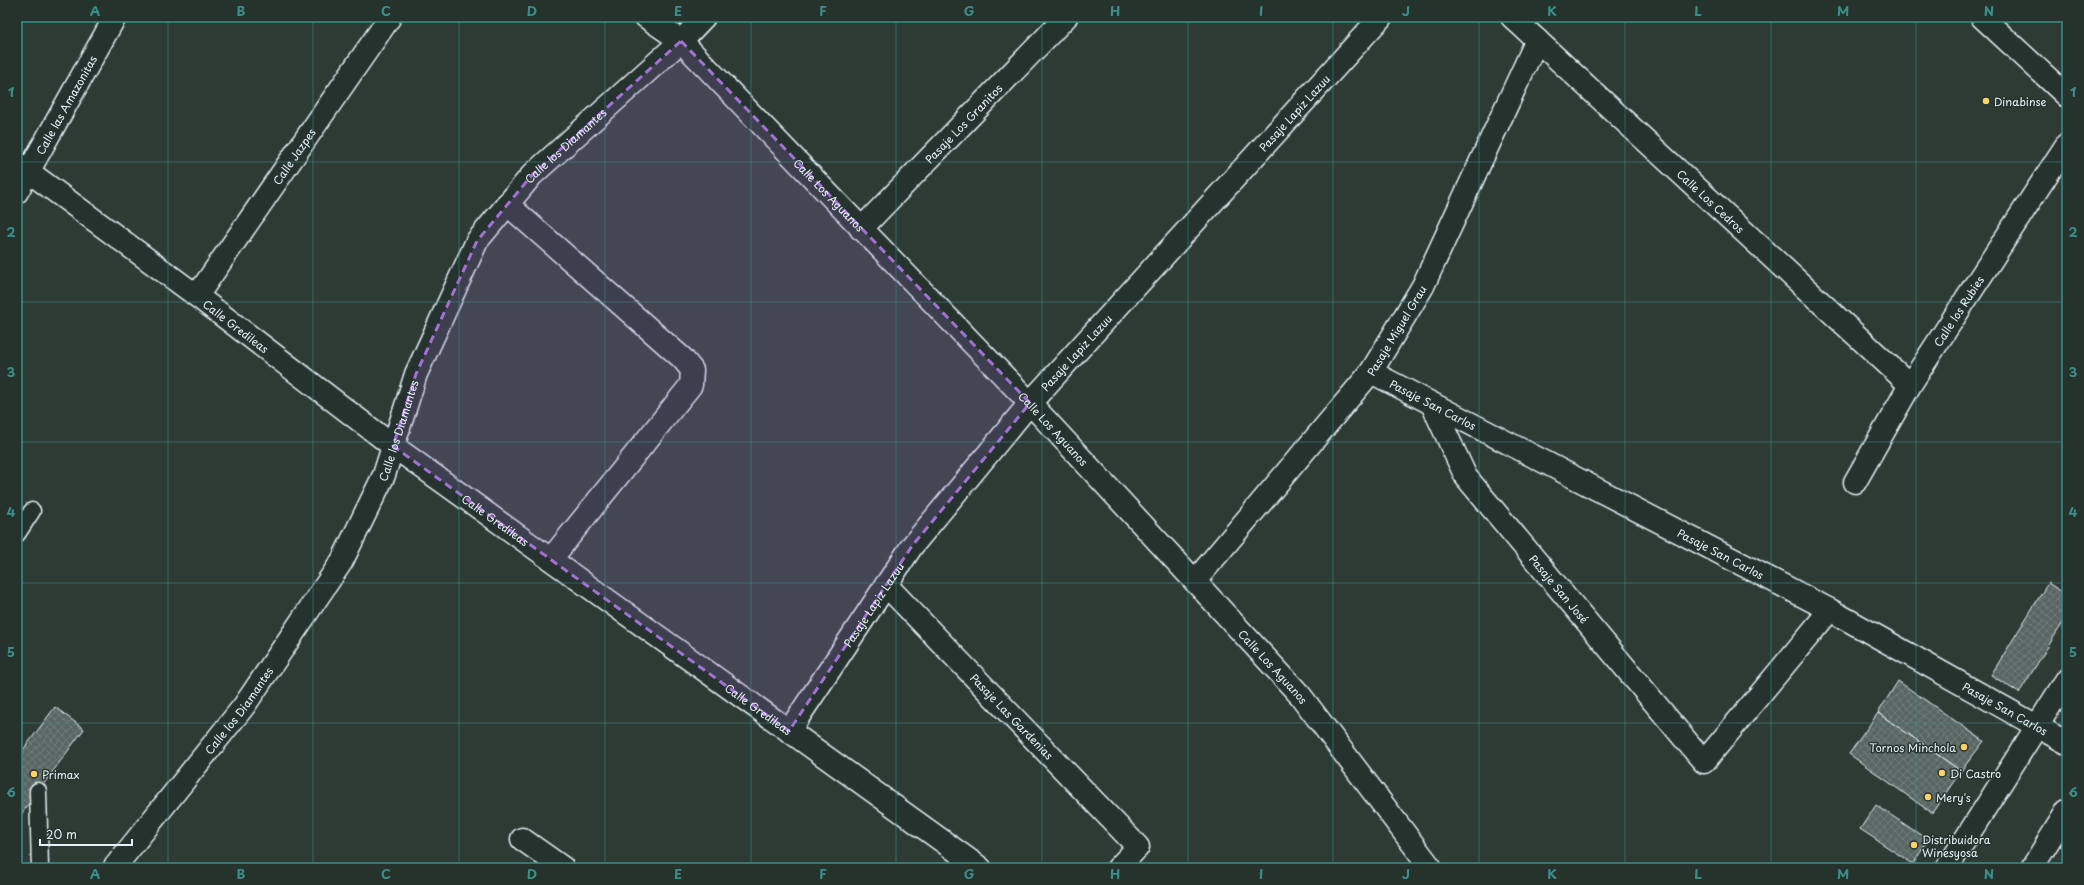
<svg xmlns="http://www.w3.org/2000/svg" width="2084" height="885" viewBox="0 0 2084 885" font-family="'Playpen Sans',sans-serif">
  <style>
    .building { fill: url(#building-cross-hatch); stroke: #e8f1f8 }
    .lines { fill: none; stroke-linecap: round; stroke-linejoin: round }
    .lane-casing { stroke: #e8f1f8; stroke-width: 19 }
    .street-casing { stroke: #e8f1f8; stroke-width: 25 }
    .secondary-casing { stroke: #e8f1f8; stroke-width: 25 }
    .lane { stroke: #26332d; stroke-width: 16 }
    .street { stroke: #26332d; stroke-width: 22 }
    .secondary { stroke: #26332d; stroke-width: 22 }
    .marked { fill: #a171d3; fill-opacity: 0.2; stroke: #a171d3; stroke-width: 3; stroke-dasharray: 8 5; stroke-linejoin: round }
    .grid { fill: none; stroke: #3a8f8a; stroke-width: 1; stroke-opacity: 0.55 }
    .poi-dot { fill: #ffd166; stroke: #26332d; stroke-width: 1.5 }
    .labels { text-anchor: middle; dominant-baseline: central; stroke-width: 3; stroke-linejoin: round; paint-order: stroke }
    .poi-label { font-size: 11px; fill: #e8f1f8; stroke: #26332d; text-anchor: start }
    .street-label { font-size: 11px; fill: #e8f1f8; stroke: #26332d }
    .neatline { fill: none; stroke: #3a8f8a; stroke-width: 1.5 }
    .grid-label { font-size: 13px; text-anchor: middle; font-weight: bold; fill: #3a8f8a }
  </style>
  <defs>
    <pattern id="building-cross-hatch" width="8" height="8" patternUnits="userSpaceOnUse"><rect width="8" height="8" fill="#596563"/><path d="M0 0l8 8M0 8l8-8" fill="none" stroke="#717c7a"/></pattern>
  </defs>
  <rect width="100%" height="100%" fill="#2e3b35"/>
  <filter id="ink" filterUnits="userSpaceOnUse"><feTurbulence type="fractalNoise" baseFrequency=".025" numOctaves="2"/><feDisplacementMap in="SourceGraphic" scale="8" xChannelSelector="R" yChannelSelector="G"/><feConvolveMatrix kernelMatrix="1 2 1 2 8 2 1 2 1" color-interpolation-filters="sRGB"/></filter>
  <g filter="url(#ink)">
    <path class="building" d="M2048 583 2067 595V616L2019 693 1991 675Z
      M1898 681 1984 741 1961 771 1878 713Z
      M55 707 84 729 17 820V758Z
      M1878 713 1961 771 1932 813 1849 754Z
      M1876 805 1928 840 1913 864 1860 829Z"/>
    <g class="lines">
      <defs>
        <path id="lane" d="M17 534 32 511
          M38 791 40 868"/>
        <g id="street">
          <path id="s1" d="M646 17 681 41 1030 403 1300 695 1431 868"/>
          <path id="s2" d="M1512 17 1910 385"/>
          <path id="s3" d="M17 163 197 296 393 446 980 868"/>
          <path id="s4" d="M17 192 115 17"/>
          <path d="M507 204 682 358 692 370 691 385 551 559"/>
          <path id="s5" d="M861 229 1066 17"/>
          <path id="s6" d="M197 296 390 17"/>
          <path id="s7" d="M1371 372 1830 610 2067 743"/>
          <path id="s8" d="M1432 404 1466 477 1704 762 1830 610"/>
          <path id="s9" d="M1855 482 1910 385 2067 144"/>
          <path id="s10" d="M1195 581 1371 372 1423 286 1537 40"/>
          <path id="s11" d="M886 585 1138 847 1118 868"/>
          <path id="s12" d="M789 731 912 546 1030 403 1381 17"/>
          <path d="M522 839 563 868"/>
          <path id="s13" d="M114 868 244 706 342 561 384 475 416 374 477 241 532 175 681 41 704 17"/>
        </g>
        <path id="secondary" d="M1982 17 2067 96
          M1947 868 2067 679
          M2032 868 2067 811"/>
      </defs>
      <use href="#lane" class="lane-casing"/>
      <use href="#street" class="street-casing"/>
      <use href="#secondary" class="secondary-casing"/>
      <use href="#lane" class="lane"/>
      <use href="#street" class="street"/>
      <use href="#secondary" class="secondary"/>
    </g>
  </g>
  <path class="marked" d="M681 41 1030 403 912 546 789 731 393 446 416 374 477 241 532 175Z"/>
  <path class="grid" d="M168 17V868M313 17V868M459 17V868M605 17V868M751 17V868M896 17V868M1042 17V868M1188 17V868M1333 17V868M1479 17V868M1625 17V868M1771 17V868M1916 17V868M17 162H2067M17 302H2067M17 442H2067M17 583H2067M17 723H2067"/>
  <g class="poi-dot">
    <circle cx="1986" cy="101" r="4"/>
    <circle cx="1964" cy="747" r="4"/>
    <circle cx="1942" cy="773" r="4"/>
    <circle cx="34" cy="774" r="4"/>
    <circle cx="1928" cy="797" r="4"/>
    <circle cx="1914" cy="845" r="4"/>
  </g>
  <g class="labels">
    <g class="poi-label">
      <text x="1994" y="101">Dinabinse</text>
      <text x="1956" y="747" text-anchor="end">Tornos Minchola</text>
      <text x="1950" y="773">Di Castro</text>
      <text x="42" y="774">Primax</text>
      <text x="1936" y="797">Mery's</text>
      <text x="1922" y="839">Distribuidora<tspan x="1922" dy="13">Winesyosa</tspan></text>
    </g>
    <g class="street-label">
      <text stroke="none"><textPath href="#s4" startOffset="100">Calle las Amazonitas</textPath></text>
      <text stroke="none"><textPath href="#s12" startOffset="800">Pasaje Lapiz Lazuu</textPath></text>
      <text stroke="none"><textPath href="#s5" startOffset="147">Pasaje Los Granitos</textPath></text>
      <text stroke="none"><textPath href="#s13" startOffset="861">Calle los Diamantes</textPath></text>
      <text stroke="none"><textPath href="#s6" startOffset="170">Calle Jazpes</textPath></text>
      <text stroke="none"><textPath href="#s1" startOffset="256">Calle Los Aguanos</textPath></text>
      <text stroke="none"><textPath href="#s2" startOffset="271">Calle Los Cedros</textPath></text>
      <text stroke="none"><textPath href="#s9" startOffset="200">Calle los Rubies</textPath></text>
      <text stroke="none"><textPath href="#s3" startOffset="273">Calle Gredileas</textPath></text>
      <text stroke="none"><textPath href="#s10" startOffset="322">Pasaje Miguel Grau</textPath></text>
      <text stroke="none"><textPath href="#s12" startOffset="476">Pasaje Lapiz Lazuu</textPath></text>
      <text stroke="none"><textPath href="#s7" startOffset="70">Pasaje San Carlos</textPath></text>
      <text stroke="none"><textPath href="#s1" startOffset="580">Calle Los Aguanos</textPath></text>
      <text stroke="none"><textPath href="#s13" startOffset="525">Calle los Diamantes</textPath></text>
      <text stroke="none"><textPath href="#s3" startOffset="597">Calle Gredileas</textPath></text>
      <text stroke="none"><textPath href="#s7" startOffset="394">Pasaje San Carlos</textPath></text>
      <text stroke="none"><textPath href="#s8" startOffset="226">Pasaje San José</textPath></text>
      <text stroke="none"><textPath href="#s12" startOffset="152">Pasaje Lapiz Lazuu</textPath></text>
      <text stroke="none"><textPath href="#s1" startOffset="904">Calle Los Aguanos</textPath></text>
      <text stroke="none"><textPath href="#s3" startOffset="921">Calle Gredileas</textPath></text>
      <text stroke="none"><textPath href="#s7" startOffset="718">Pasaje San Carlos</textPath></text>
      <text stroke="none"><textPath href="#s13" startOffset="201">Calle los Diamantes</textPath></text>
      <text stroke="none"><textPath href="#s11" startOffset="182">Pasaje Las Gardenias</textPath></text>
    </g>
  </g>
  <rect width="2084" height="885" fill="none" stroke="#26332d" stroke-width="44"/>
  <path d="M40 839v6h92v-6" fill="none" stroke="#e8f1f8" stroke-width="2"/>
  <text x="46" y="839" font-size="12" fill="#e8f1f8" stroke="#26332d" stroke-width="3" paint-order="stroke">20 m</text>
  <rect x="22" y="22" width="2040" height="841" class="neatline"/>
  <g class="grid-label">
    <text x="95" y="16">A</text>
    <text x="241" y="16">B</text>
    <text x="386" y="16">C</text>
    <text x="532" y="16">D</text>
    <text x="678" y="16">E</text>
    <text x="823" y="16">F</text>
    <text x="969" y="16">G</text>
    <text x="1115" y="16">H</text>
    <text x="1261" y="16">I</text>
    <text x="1406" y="16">J</text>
    <text x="1552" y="16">K</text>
    <text x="1698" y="16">L</text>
    <text x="1843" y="16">M</text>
    <text x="1989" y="16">N</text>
    <text x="11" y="97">1</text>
    <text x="2073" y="97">1</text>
    <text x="11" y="237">2</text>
    <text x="2073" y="237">2</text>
    <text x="11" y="377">3</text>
    <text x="2073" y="377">3</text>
    <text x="11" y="517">4</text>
    <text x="2073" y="517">4</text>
    <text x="11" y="657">5</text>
    <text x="2073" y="657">5</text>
    <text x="11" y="797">6</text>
    <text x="2073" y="797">6</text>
    <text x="95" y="879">A</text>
    <text x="241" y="879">B</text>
    <text x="386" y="879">C</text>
    <text x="532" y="879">D</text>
    <text x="678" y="879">E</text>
    <text x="823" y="879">F</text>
    <text x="969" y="879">G</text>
    <text x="1115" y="879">H</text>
    <text x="1261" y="879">I</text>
    <text x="1406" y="879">J</text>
    <text x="1552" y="879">K</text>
    <text x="1698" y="879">L</text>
    <text x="1843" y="879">M</text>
    <text x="1989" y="879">N</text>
  </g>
</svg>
